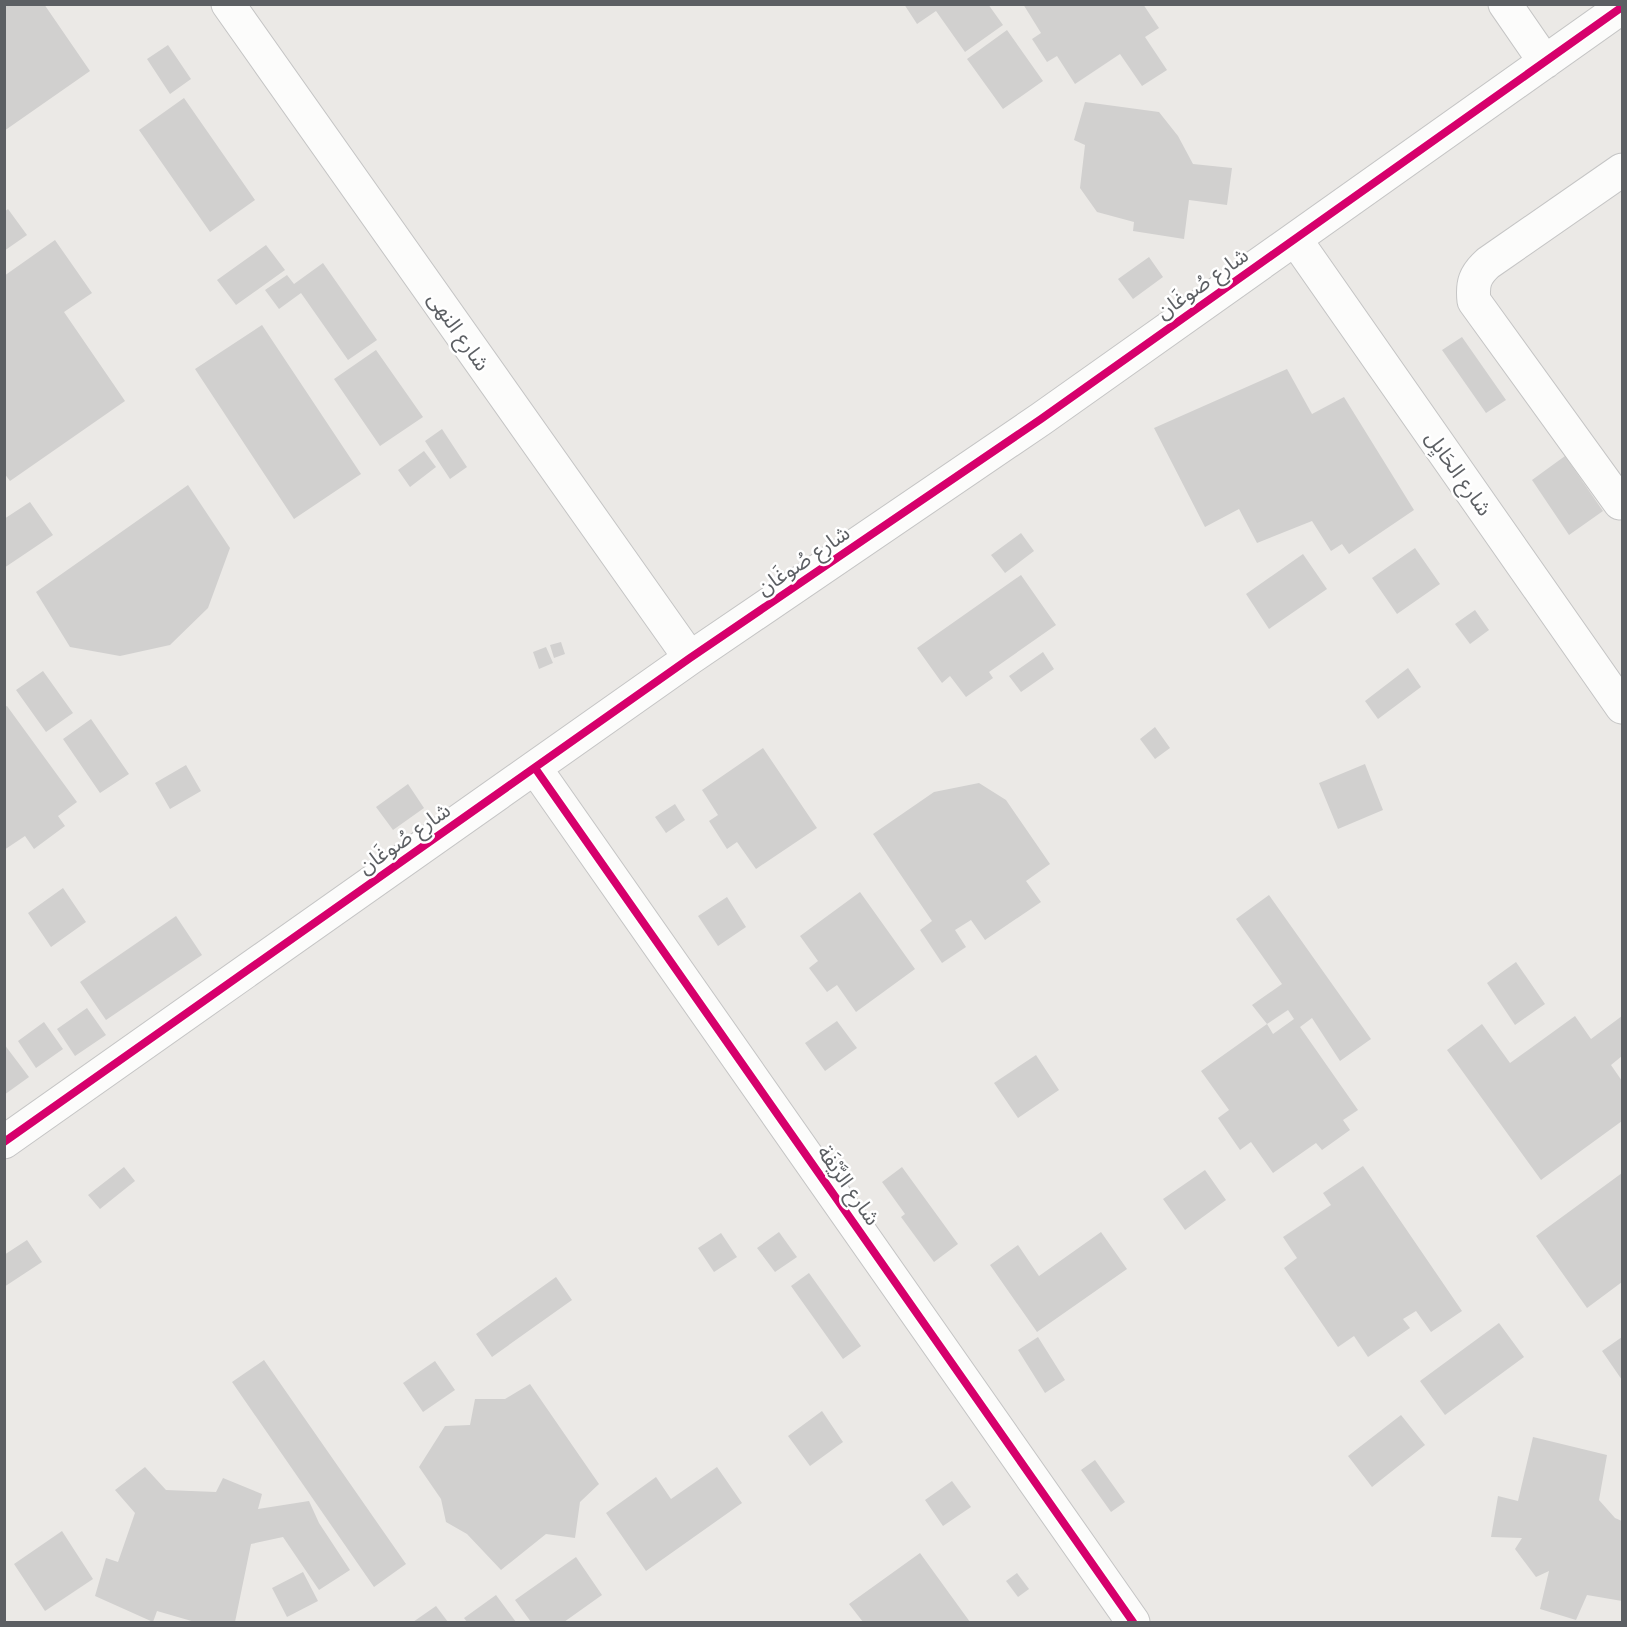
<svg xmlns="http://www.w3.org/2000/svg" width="1627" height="1627" viewBox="0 0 1627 1627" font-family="Inter,'Noto Sans Arabic',sans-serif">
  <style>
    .building { fill: #d1d0cf; fill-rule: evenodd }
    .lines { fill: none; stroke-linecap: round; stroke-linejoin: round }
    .street-casing { stroke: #c5c5c5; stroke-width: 35 }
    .street { stroke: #fcfcfb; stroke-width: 33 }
    .cycleway-casing { stroke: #fff; stroke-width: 11 }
    .cycleway { stroke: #d6006c; stroke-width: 8 }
    .labels { text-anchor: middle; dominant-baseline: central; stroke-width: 5; stroke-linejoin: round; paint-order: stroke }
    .street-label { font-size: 21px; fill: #5c5f63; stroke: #fff }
  </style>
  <rect width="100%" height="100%" fill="#ebe9e6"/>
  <path class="building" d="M4 4H44L90 71 4 131Z
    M904 4H988L1003 25 965 52 936 11 917 24Z
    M1023 4H1143L1159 28 1145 37 1167 70 1142 86 1120 54 1075 84 1057 56 1047 62 1032 39 1041 33Z
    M1007 30 1043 81 1003 109 967 59Z
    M168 45 191 79 170 94 147 59Z
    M184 98 255 200 210 232 139 130Z
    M1085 102 1159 112 1178 136 1193 164 1232 168 1227 205 1189 200 1184 239 1133 231 1134 222 1097 212 1080 188 1085 145 1074 140Z
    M8 209 27 235 4 251V212Z
    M55 240 92 293 64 312 125 401 10 481 4 473V276Z
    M266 245 285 270 236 305 217 280Z
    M1149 257 1163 277 1133 299 1118 279Z
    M323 263 377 340 348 360 301 293 279 309 265 290 287 275 294 284Z
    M262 325 361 474 294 519 195 369Z
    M1462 337 1506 400 1486 413 1442 350Z
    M376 350 423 417 380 446 334 379Z
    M1287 369 1312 414 1344 397 1414 510 1349 554 1342 544 1331 551 1312 521 1257 543 1239 509 1205 527 1154 428Z
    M442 429 467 467 450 479 425 441Z
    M424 451 436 467 410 487 398 470Z
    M1565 456 1603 511 1569 535 1532 480Z
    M188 485 230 548 208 608 170 645 120 656 70 647 36 592Z
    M30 502 53 535 4 568V519Z
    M1021 533 1034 551 1005 573 991 555Z
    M1415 548 1440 584 1397 614 1372 578Z
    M1303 554 1327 589 1269 629 1246 594Z
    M1021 575 1056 625 989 672 993 678 966 697 950 676 942 683 917 648Z
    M1475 610 1489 630 1470 644 1455 624Z
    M561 642 565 654 554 658 550 645Z
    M546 647 553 663 539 669 533 652Z
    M1043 652 1054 669 1021 692 1009 676Z
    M1408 668 1421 687 1378 719 1365 701Z
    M43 671 73 713 46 732 16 690Z
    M7 706 77 802 58 816 65 826 34 849 25 836 4 850V707Z
    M91 719 129 774 100 793 63 739Z
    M1155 727 1170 748 1155 759 1140 739Z
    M763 748 817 828 756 869 737 842 727 849 709 821 718 815 702 790Z
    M1365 764 1383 810 1338 829 1319 783Z
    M186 765 201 791 170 809 155 783Z
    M979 783 1006 800 1050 864 1026 881 1041 902 985 940 971 920 955 930 966 947 942 963 920 930 932 921 873 834 934 792Z
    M408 784 424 808 393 830 376 807Z
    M675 804 685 820 666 833 655 817Z
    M63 888 86 922 51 947 28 913Z
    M860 892 915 969 856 1012 837 985 827 992 809 968 818 961 800 936Z
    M1269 895 1371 1039 1340 1061 1312 1018 1300 1027 1358 1110 1343 1120 1350 1130 1322 1150 1316 1143 1273 1173 1251 1142 1240 1150 1218 1118 1229 1110 1201 1071 1267 1024 1252 1005 1282 984 1236 919ZM1288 1010 1294 1019 1273 1034 1267 1024Z
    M727 897 746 927 718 946 698 916Z
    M176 916 202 955 106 1020 80 982Z
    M1516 962 1545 1004 1515 1025 1487 983Z
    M87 1008 106 1035 75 1056 57 1029Z
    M1575 1016 1591 1039 1622 1016V1056L1611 1065 1622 1081V1121L1541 1180 1447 1050 1482 1024 1510 1063Z
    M837 1021 857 1048 825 1071 805 1043Z
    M44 1022 63 1049 36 1068 18 1041Z
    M4 1044 29 1077 4 1095Z
    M1036 1055 1059 1090 1018 1118 994 1083Z
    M1363 1166 1462 1311 1431 1332 1416 1311 1403 1319 1410 1328 1368 1357 1354 1336 1338 1347 1284 1268 1297 1258 1283 1237 1331 1205 1323 1193Z
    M124 1167 135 1181 100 1209 88 1195Z
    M902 1167 958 1244 934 1262 901 1217 905 1214 882 1182Z
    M1205 1170 1226 1200 1185 1230 1163 1199Z
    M1622 1173V1282L1587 1308 1536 1236Z
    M779 1232 797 1257 775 1272 757 1248Z
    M1101 1232 1127 1269 1037 1332 990 1265 1018 1245 1039 1276Z
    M721 1233 737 1257 714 1272 698 1248Z
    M27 1240 42 1262 4 1287V1255Z
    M809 1273 861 1346 843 1359 791 1286Z
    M556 1277 572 1300 492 1357 476 1334Z
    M1499 1323 1524 1357 1445 1415 1420 1381Z
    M1038 1337 1065 1380 1045 1393 1018 1350Z
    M1622 1337V1380L1602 1351Z
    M264 1360 406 1564 374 1587 232 1382Z
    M435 1361 455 1390 423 1412 403 1383Z
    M530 1384 599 1484 580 1502 575 1538 546 1534 501 1570 467 1534 446 1522 441 1499 419 1467 445 1426 470 1425 475 1399H505Z
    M822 1411 843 1442 810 1466 788 1436Z
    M1401 1415 1425 1445 1372 1487 1348 1456Z
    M1533 1437 1607 1455 1599 1500 1615 1518 1622 1521V1601L1587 1595 1576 1620 1540 1609 1549 1571 1536 1577 1515 1549 1522 1538 1491 1537 1498 1496 1518 1501Z
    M1095 1460 1125 1502 1111 1512 1081 1470Z
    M145 1467 166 1490 216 1492 223 1478 262 1494 258 1509 309 1501 319 1523 350 1570 319 1590 283 1537 251 1544 235 1622H195L157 1611 153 1622 95 1596 106 1558 118 1562 135 1513 115 1490Z
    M717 1467 742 1503 646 1571 606 1513 656 1477 671 1499Z
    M952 1481 971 1507 943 1526 925 1500Z
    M62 1531 93 1579 45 1611 14 1564Z
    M920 1553 970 1622H863L849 1604Z
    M576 1557 602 1595 564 1622H531L515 1600Z
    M303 1572 318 1601 287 1617 272 1588Z
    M1017 1573 1029 1589 1018 1597 1006 1581Z
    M496 1595 516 1622H467L464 1618Z
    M436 1606 448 1622H413Z"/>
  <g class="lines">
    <defs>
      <path id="street" d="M228 4 690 658
        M1505 4 1545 62
        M1295 239 1622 707
        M1620 503 1474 301C1472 283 1475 275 1488 263L1622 170
        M535 768 1133 1622
        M4 1142 690 658 1041 419 1622 7"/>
    </defs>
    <use href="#street" class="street-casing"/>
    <use href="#street" class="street"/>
    <defs>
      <path id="cycleway" d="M535 768 1133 1622
        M4 1142 690 658 1041 419 1622 7"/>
    </defs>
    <use href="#cycleway" class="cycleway-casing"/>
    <use href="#cycleway" class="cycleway"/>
  </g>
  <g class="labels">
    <g class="street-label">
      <text transform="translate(1202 283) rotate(-35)">شارع صُوغَان</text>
      <text transform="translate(459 331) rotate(55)">شارع النهى</text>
      <text transform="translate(1459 473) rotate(55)">شارع الحَايِل</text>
      <text transform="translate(803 560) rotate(-34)">شارع صُوغَان</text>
      <text transform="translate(404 838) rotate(-35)">شارع صُوغَان</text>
      <text transform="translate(849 1185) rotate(55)">شارع الرَّيْفَة</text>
    </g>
  </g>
  <rect width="1627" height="1627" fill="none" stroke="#5c5f63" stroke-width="12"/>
</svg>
